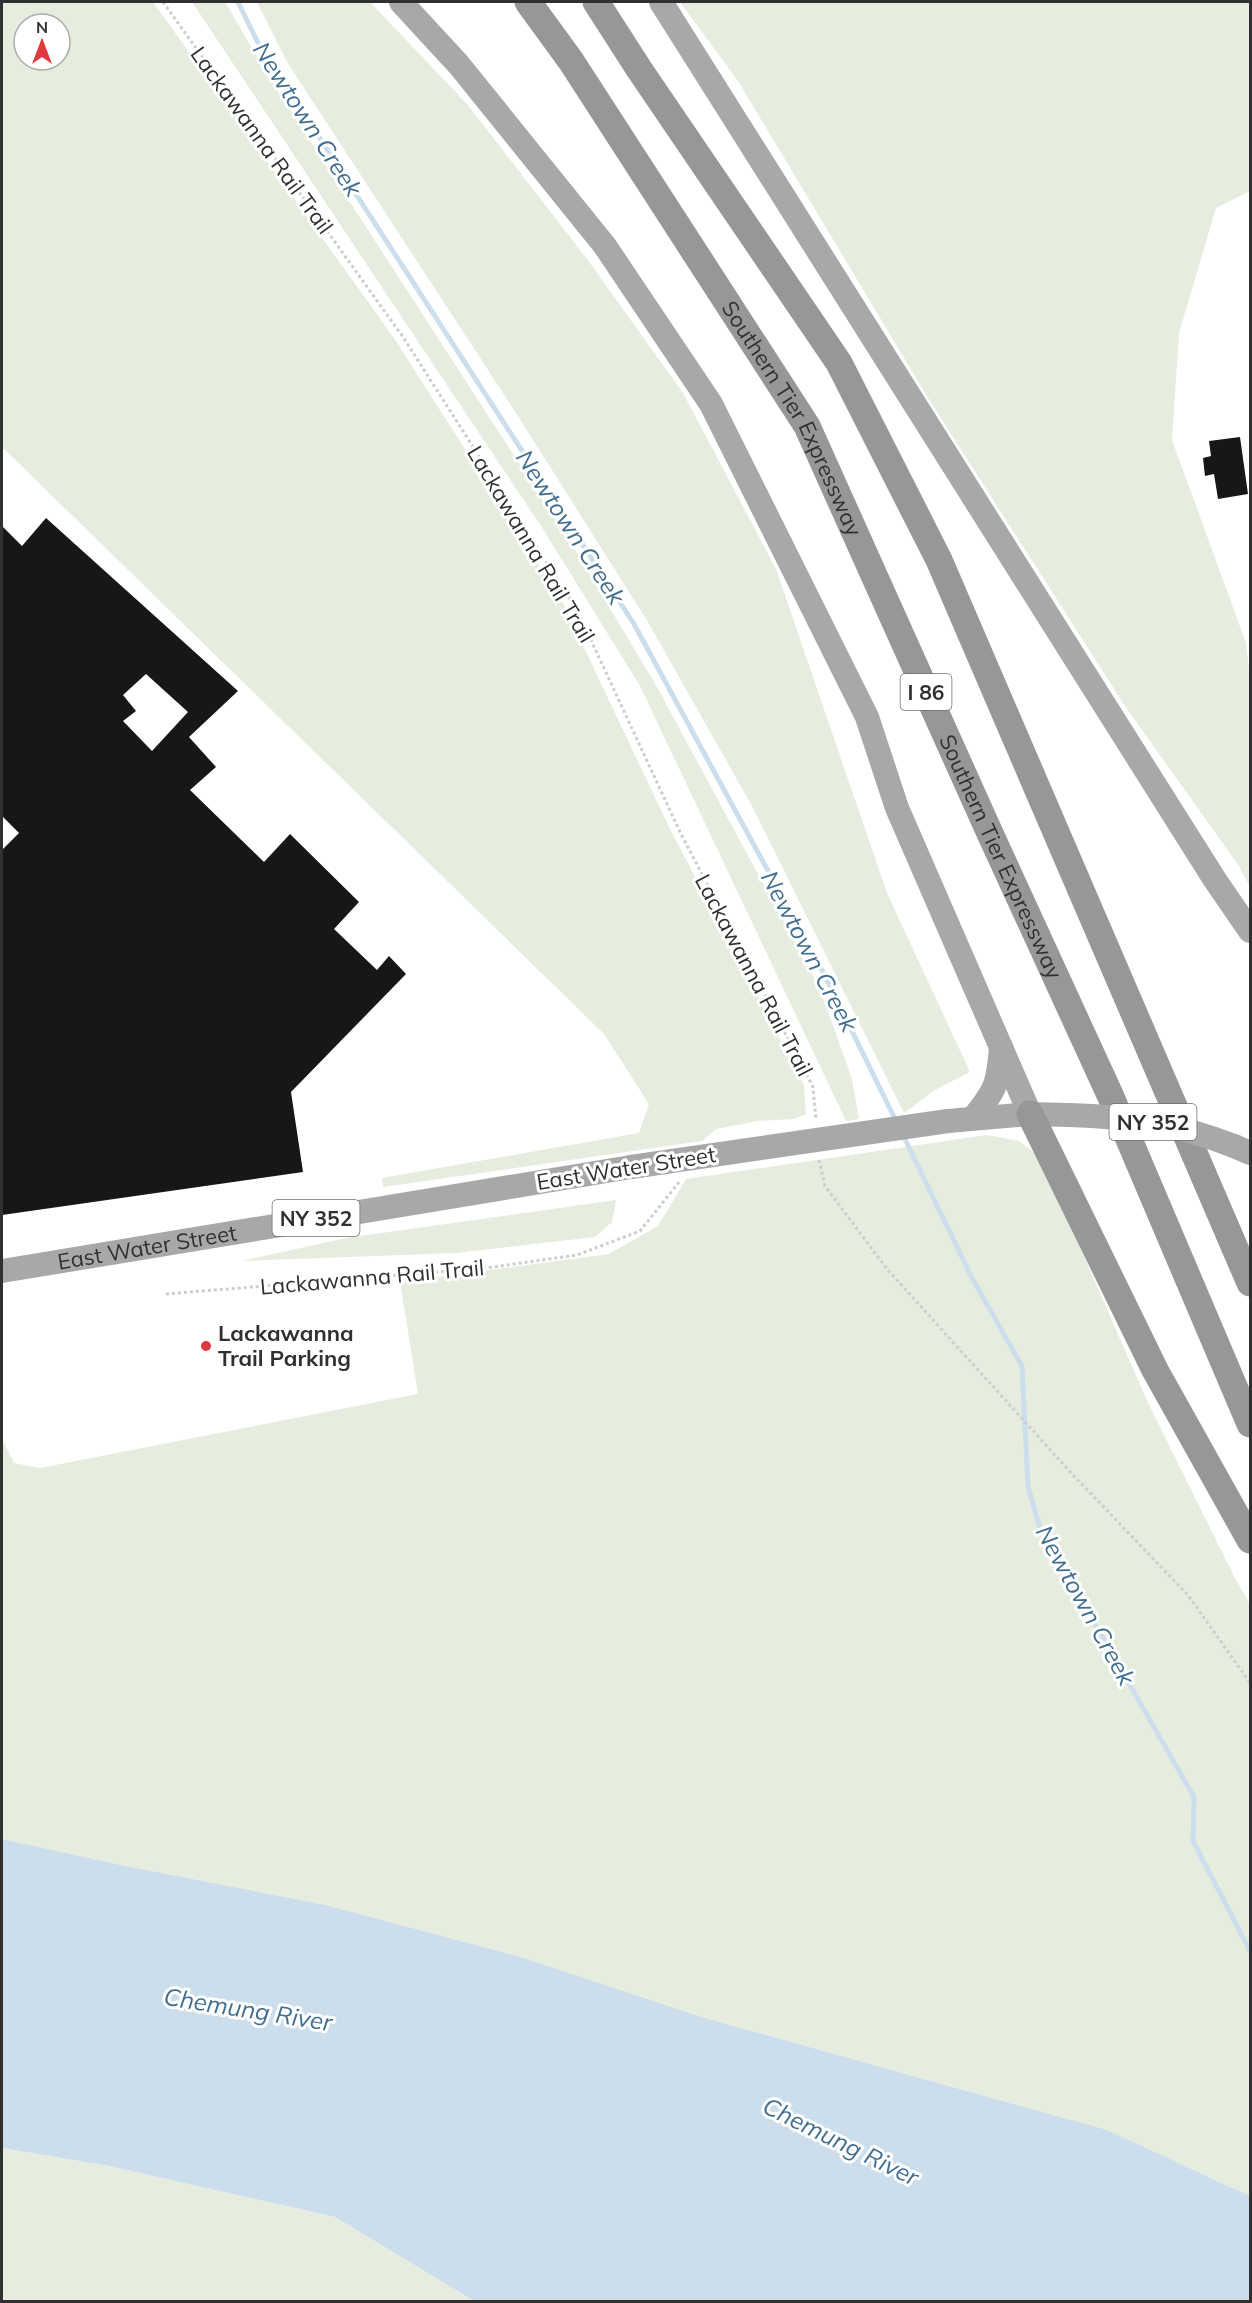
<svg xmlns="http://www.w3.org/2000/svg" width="1252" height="2303" viewBox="0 0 1252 2303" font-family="Mulish,sans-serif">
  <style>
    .green { fill: #e6eddf; fill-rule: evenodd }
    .water { fill: #ccdeec }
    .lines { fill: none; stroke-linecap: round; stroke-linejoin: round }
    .stream { stroke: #ccdeec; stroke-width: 5 }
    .building { fill: #171717; fill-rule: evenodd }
    .path { stroke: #cdcdcd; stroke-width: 3; stroke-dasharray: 3 3; stroke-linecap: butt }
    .primary { stroke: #a8a8a8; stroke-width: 24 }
    .motorway { stroke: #979797; stroke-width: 27 }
    .primary-bridge { stroke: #a8a8a8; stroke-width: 24 }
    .poi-dot { fill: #e1393e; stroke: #fff; stroke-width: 2 }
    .labels { text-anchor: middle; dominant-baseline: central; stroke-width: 6; stroke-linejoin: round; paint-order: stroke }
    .shield { fill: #fff; stroke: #6e6e6e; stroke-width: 1.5 }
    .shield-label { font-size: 21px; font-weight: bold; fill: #303030 }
    .street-label { font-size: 22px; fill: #303030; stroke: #fff }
    .poi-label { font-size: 22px; font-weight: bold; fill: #303030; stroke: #fff; text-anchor: start }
    .water-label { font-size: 24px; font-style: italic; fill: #406e91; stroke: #fff }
  </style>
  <rect width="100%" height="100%" fill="#fff"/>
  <path class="green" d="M2 2H153L394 338 562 601 669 827 804 1085 806 1114 795 1119 758 1121 716 1129 702 1141 383 1187 382 1178 639 1133 649 1104 604 1034 2 447ZM24 24H60V60H24Z
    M192 2H225L269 77 577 553 657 687 820 989 852 1079 859 1119 846 1121 640 686 543 529Z
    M257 2H370L467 104 587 259 683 393 776 569 887 893 970 1072 935 1090 904 1113 753 808 648 622 516 413 287 62Z
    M680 2H1250V191L1216 208 1179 333 1172 440 1246 643 1250 677V887L1239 866 1125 706 928 398 738 81Z
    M987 1135 1019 1141 1041 1158 1149 1405 1237 1582 1250 1604V2196L1192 2169 1067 2119 702 2017 518 1956 326 1905 121 1865 2 1839V1429L3 1441 14 1463 40 1468 418 1394 400 1282 609 1254 658 1226 686 1179Z
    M616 1200 612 1222 595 1237 456 1253 241 1261 346 1238Z
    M2 2148 109 2166 335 2217 474 2301H2Z"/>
  <path class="water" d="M2 1839 121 1865 326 1905 518 1956 702 2017 1107 2130 1250 2196V2301H474L335 2217 109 2166 2 2148Z"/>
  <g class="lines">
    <path class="stream" d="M238 2 257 41 634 624 824 974 896 1121
      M903 1135 972 1278 1022 1366 1028 1487 1040 1528 1194 1797 1193 1841 1250 1951"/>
  </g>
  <path class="building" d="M1240 437 1248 494 1218 499 1214 474 1205 476 1203 458 1211 456 1209 441Z
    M46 518 238 691 189 737 216 767 190 790 264 862 290 834 359 902 334 929 377 970 389 956 406 974 291 1092 303 1172 2 1215V850L19 833 2 816V526L22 546ZM146 674 188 712 152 751 123 721 136 711 123 695Z"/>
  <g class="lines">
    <path class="path" d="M163 2 403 337 577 610 680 832 813 1087 816 1120
      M819 1160 825 1186 887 1269 1072 1474 1188 1595 1250 1683
      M166 1294 486 1268 577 1255 640 1231 680 1181"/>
    <g class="primary">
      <path d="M401 2 459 65 605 246 711 404 867 717 897 808 1030 1114"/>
      <path d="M661 2 1215 880 1250 931"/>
      <path d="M973 1118C996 1090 998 1084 1001 1047"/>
      <path d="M948 1121 1030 1114 1069 1115"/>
      <path d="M1234 1146 1250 1153"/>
      <path id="s1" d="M2 1271 631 1167"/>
    </g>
    <g class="motorway">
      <path id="s2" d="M528 2 571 61 807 426 988 829 1111 1097 1250 1424"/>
      <path d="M596 2 639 69 839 363 939 560 1250 1283"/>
      <path d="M1030 1114 1155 1370 1250 1540"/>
    </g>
    <path class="primary-bridge" d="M1069 1115C1129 1117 1178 1124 1234 1146
      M631 1167 948 1121"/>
  </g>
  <circle class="poi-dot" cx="206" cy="1346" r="6"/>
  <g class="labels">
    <g class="shield">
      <rect x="900.5" y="674" width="51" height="36" rx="4.5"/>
      <rect x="1109.5" y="1104" width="87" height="36" rx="4.5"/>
      <rect x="272.5" y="1200" width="87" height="36" rx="4.5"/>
    </g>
    <g class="shield-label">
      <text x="926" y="692">I 86</text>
      <text x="1153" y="1122">NY 352</text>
      <text x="316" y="1218">NY 352</text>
    </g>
    <g class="street-label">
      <text transform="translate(262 140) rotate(54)">Lackawanna Rail Trail</text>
      <text stroke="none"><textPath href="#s2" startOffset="494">Southern Tier Expressway</textPath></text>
      <text transform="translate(531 544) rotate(59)">Lackawanna Rail Trail</text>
      <text stroke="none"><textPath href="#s2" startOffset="980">Southern Tier Expressway</textPath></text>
      <text transform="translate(754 975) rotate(62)">Lackawanna Rail Trail</text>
      <text transform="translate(626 1168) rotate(-9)">East Water Street</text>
      <text stroke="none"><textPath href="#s1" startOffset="147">East Water Street</textPath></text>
      <text transform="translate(372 1277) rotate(-5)">Lackawanna Rail Trail</text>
    </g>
    <g class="poi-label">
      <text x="218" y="1333">Lackawanna<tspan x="218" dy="25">Trail Parking</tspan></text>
    </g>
    <g class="water-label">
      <text transform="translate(308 119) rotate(57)">Newtown Creek</text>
      <text transform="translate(571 527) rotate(57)">Newtown Creek</text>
      <text transform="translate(810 951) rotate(62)">Newtown Creek</text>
      <text transform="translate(1086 1605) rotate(61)">Newtown Creek</text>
      <text transform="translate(248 2009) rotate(9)">Chemung River</text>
      <text transform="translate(841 2141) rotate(26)">Chemung River</text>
    </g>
  </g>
  <rect width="1252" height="2303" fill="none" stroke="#303030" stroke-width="6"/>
  <g transform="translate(42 42)"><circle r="28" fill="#ffffff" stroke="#acacac" stroke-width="1.5"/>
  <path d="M0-4.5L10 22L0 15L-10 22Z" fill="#e1393e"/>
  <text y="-9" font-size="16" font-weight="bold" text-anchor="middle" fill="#303030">N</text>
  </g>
</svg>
